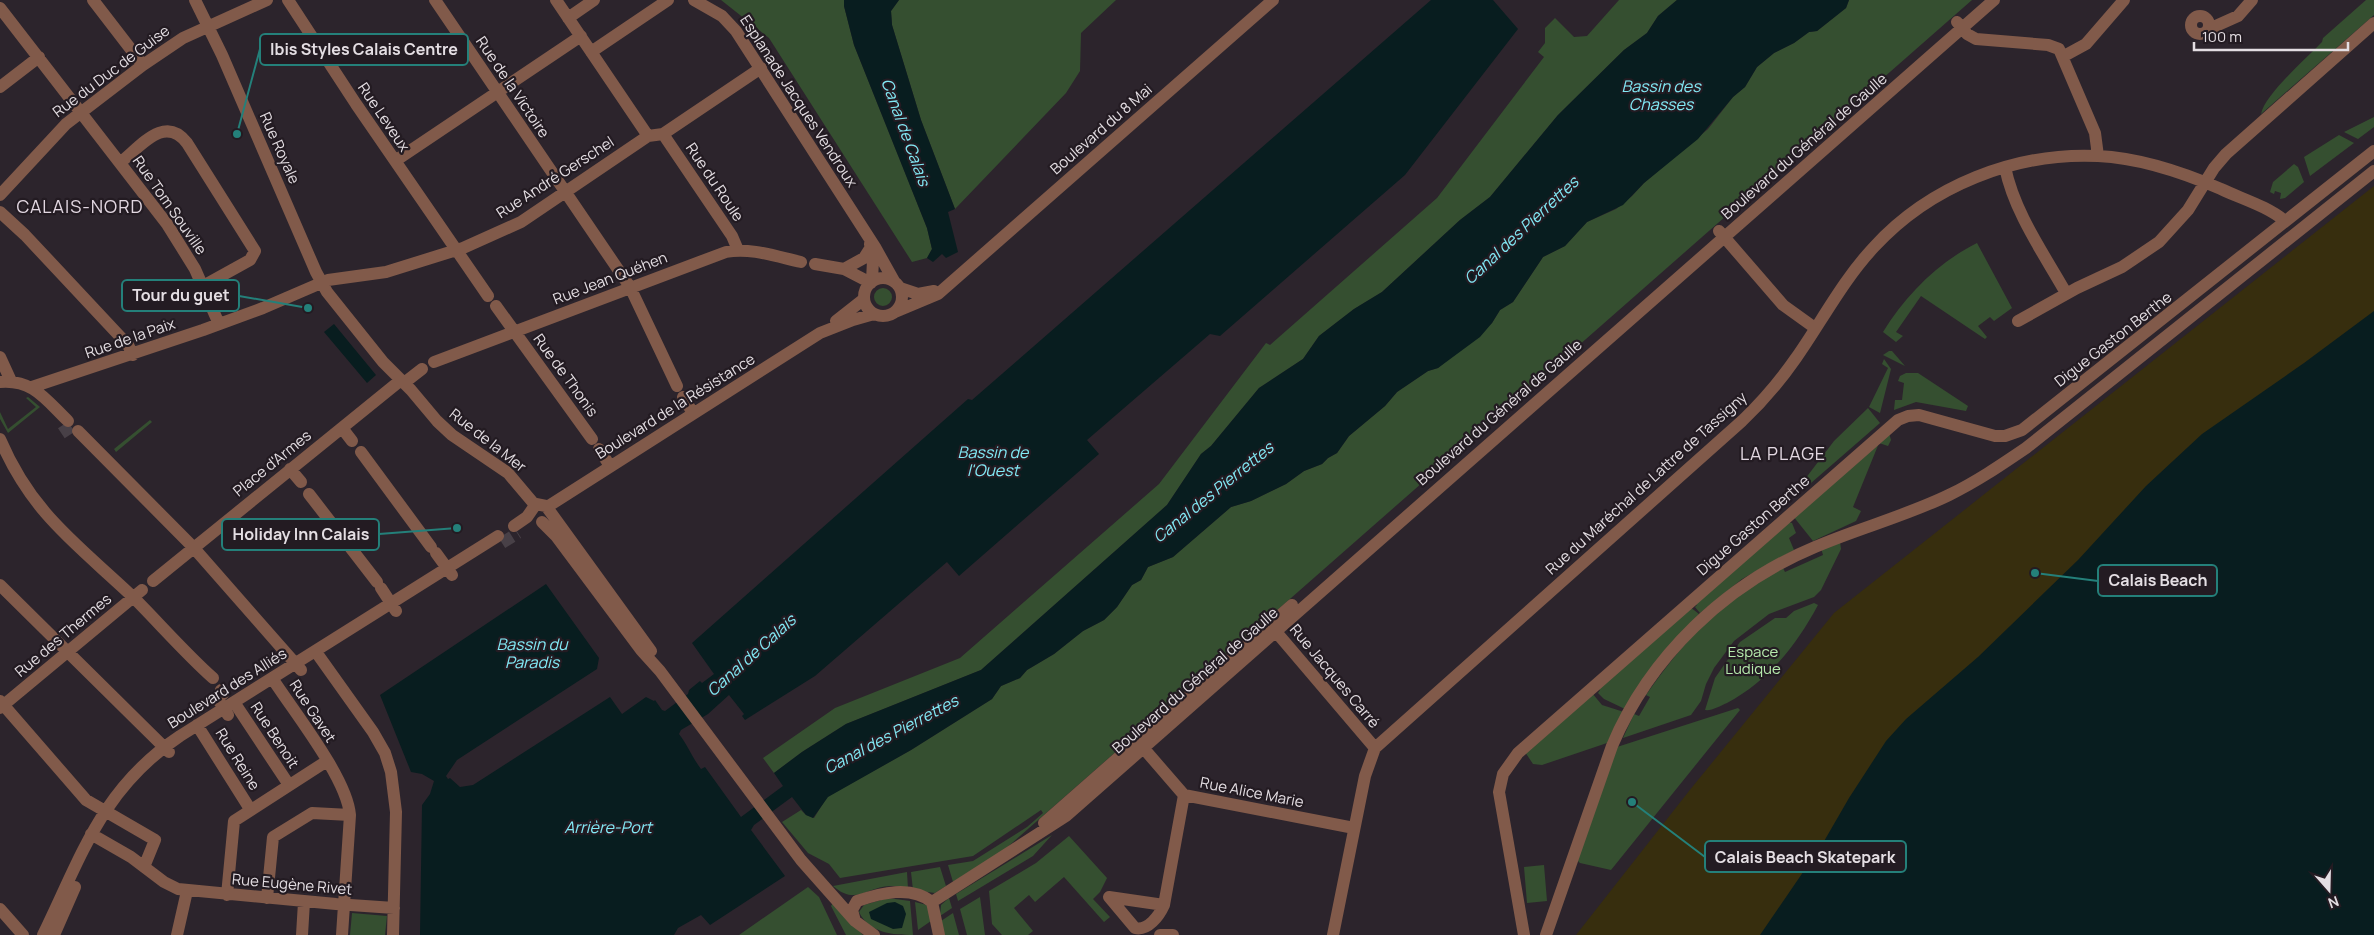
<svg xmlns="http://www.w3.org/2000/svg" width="2374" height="935" viewBox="0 0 2374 935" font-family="Manrope,sans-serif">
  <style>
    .green { fill: #354f30 }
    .sand { fill: #372e0e }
    .water { fill: #081d1f }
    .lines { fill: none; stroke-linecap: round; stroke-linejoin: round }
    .minor-tunnel { stroke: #484047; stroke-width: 12; stroke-dasharray: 12 6; stroke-linecap: butt }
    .minor { stroke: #815a4a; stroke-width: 12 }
    .labels { text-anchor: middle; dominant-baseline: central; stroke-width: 4.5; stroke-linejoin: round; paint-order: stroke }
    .street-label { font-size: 15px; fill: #e4dee3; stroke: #231b22 }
    .park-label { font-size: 15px; fill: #b5e9ac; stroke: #231b22 }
    .water-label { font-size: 16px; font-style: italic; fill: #82e9f5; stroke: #231b22 }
    .quarter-label { font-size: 18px; letter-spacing: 1px; fill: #e2d7e1; stroke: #231b22 }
    .leader { fill: none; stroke: #24807a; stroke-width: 2 }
    .callout-dot { fill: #24807a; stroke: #231b22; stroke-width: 2 }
    .callout { fill: #231b22; stroke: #24807a; stroke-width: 2 }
    .callout-label { font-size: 16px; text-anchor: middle; font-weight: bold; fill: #e4dee3 }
  </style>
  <rect width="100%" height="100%" fill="#2c242c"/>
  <path class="green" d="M721 0H844V6L854 45 927 228 932 249 927 258 912 262 769 38Z
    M899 0H1116L1081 33 1080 71 1066 93 955 209 921 120 892 25 891 11Z
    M1619 0H1677L1658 16 1647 33 1624 50 1558 115 1490 197 1460 220 1382 292 1354 309 1319 336 1303 359 1259 388 1211 446 1201 454 1167 505 981 670 846 724 802 752 774 773 763 758 835 708 960 658 1159 484 1266 343 1270 345 1437 198 1544 57 1538 52 1545 43V28L1555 18 1574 37 1587 36Z
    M1849 0H1972L1004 850 953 882 948 865 973 861 1027 827 1043 813 1041 810 973 856 840 878 829 864 808 853 782 822 801 810 806 815 814 818 827 797 911 750 992 699 1001 686 1020 678 1027 670 1054 654 1083 631 1104 620 1117 607 1132 585 1141 580 1148 567 1173 557 1231 507 1251 501 1286 484 1304 471 1322 464 1328 458 1337 453 1349 436 1385 406 1397 392 1428 371 1438 368 1492 323 1500 310 1513 302 1543 257 1565 246 1587 222 1616 209 1632 196 1644 183 1708 129 1733 97 1745 87 1757 67 1774 53 1794 43 1809 32 1817 31 1846 8Z
    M2366 0H2374V15L2261 114C2265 94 2307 58 2322 42L2323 38Z
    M2374 117V127L2358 139 2344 132Z
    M2339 135 2354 143 2310 176 2304 157Z
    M2294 164 2298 167 2304 182 2285 198 2280 199 2281 193 2275 191 2274 194 2270 192 2273 182Z
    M1977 243 2012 308 1994 321 1990 317 1978 326 1987 337 1985 339 1921 296 1896 332 1903 336 1896 342 1883 332C1906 295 1937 263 1977 243Z
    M874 297a9 9 0 1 1 18 0a9 9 0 1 1-18 0Z
    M1889 351H1892L1905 366 1883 355Z
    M1884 359 1891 369 1880 413 1869 407 1888 368 1882 364Z
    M1906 373H1918L1968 406 1966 411 1916 402 1894 410 1895 400H1902L1904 383 1898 381 1900 376Z
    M28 397 40 407 8 433 0 419V412L8 429 36 407 26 398Z
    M1868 408 1880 423 1803 490 1802 483 1834 441Z
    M150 420 152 422 116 452 114 449Z
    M1889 433 1891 440 1888 446 1879 443 1853 507 1861 511 1856 521 1813 541 1793 516Z
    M1787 522 1792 523 1796 533 1789 538 1794 550 1742 579 1700 613 1695 607 1697 605 1695 603Z
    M1840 542 1841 549 1821 590 1814 597 1769 614 1734 641 1714 668 1706 684 1701 701 1691 715 1623 738 1634 714 1639 716 1650 697 1646 695C1668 664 1692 632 1722 608 1741 593 1762 580 1782 566L1785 572 1823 555 1821 548Z
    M1814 603 1818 605C1796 646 1768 681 1727 703 1720 706 1712 711 1705 710L1715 678 1740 642 1775 618H1786L1794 611Z
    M1690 607 1699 614 1625 709 1604 699 1598 693 1600 690 1598 688Z
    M1592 693 1602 705 1624 712 1607 743 1542 765 1533 764 1525 752Z
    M1738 708 1740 710 1611 870 1580 863 1577 860 1617 747Z
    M1052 835 1033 856 958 901 956 894Z
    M1069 836 1107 878 1100 892 1093 899 1110 917 1104 922 1064 877 1035 902 1029 895 1014 908 1033 931 1028 935H1002L992 924 989 891 1036 863Z
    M1544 865 1547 901 1527 903 1524 867Z
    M940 867 946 886 935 893 913 890 911 872Z
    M907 872 908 889C903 888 897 886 892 886 868 885 857 907 833 886Z
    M808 887 819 897 837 935H739Z
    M980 897 985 935H967L960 909Z
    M888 898 910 901 913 935C893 935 869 933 859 912L864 905Z
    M949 898 952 908 940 916 941 905Z
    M915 902 927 905 931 921 918 930Z
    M833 903 863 935H846L831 906Z
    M352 913 387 916 385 935H350Z
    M953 913 959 935H944L941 921Z"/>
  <path class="sand" d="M2374 186V415L1794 935H1576L1689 791 1834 613Z"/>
  <path class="water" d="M844 0H899L891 11 892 25 921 120 955 209 948 212 958 252 946 258 942 254 933 262 927 258 932 249 927 228 854 45 844 6Z
    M1431 0H1493L1518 29 1405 175 1220 336 1210 334 1087 440 1099 454 959 576 947 562 815 676 745 720 742 716 744 714 729 695 708 714 681 730 679 734C688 746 692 757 701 769L705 767 741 817 783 786 774 773 802 752 846 724 981 670 1167 505 1201 454 1211 446 1259 388 1303 359 1319 336 1354 309 1382 292 1460 220 1490 197 1558 115 1624 50 1647 33 1658 16 1677 0H1849L1846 8 1817 31 1809 32 1794 43 1774 53 1757 67 1745 87 1733 97 1698 139 1644 183 1623 205 1587 222 1565 246 1543 257 1513 302 1500 310 1492 323 1480 337 1438 368 1428 371 1397 392 1385 406 1349 436 1337 453 1328 458 1322 464 1304 471 1286 484 1251 501 1231 507 1173 557 1148 567 1141 580 1132 585 1117 607 1104 620 1083 631 1054 654 1027 670 1020 678 1001 686 992 699 911 750 828 797 813 818 806 815 792 797 754 825 751 830 785 876 710 925 701 915 678 928 674 935H420L422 805 430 794 434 781 422 774 411 772 380 695 546 584 599 658 597 669 457 760 446 776 448 779 450 778 460 787 473 785 610 697 622 714 646 697 654 701 655 700 662 710 665 711 688 694 689 690 700 681 702 683 714 674 692 643 968 399 972 400Z
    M2374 311V935H1760L1823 843 1849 798 1886 741 1906 719 1978 657 2078 560 2146 486 2202 434 2304 363Z
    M334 324 376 375 367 383 324 332Z
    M895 902 903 906 906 914 902 928 893 929 871 919 869 912 887 903Z"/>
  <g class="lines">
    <path class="minor-tunnel" d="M63 425 71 437
      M502 543 518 533"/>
    <path class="minor" d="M93 0 143 65
      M195 0 222 55 316 272 327 292 383 362 411 390 437 421 452 435 508 473 535 505
      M288 0 356 104 488 296
      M435 0 630 287 677 386
      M556 0 648 136
      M694 0 722 16 736 31 875 247 894 281
      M0 8 167 224 195 269 219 324
      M2191 25a9 9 0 1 1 18 0a9 9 0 1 1-18 0Z
      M568 18 594 0
      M1957 22 1967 34 1976 39 2048 45 2059 49 2095 133 2098 156
      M2209 29 2238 16 2252 0
      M591 52 668 0
      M2064 56 2086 44 2124 0
      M0 87 39 57
      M663 134 732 236 738 250
      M395 161 581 36
      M121 162C141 146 165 114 187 143L255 251 250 260 203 286
      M2005 167C2014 212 2044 254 2066 293
      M0 195 66 124 143 65 183 38 267 0
      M0 212 25 235 128 345 133 355
      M1719 231 1783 305 1815 328
      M870 244 873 260 872 281
      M815 264 844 269 871 283
      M844 269 864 258 871 247
      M864 297a19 19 0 1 1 38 0a19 19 0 1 1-38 0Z
      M900 288 918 294 934 291
      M496 306 592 439
      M895 312 938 294 1273 0
      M836 321 864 299
      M2018 321 2077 288 2122 267 2159 242 2188 210 2214 168 2226 154 2374 23
      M0 357 11 381
      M434 362 726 252C750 247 778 257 801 262
      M0 382C33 379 46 400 68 421
      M404 383 422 369
      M32 387 203 330 263 308 328 280 386 272 463 248 521 222 648 136 663 134 761 68
      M683 397 693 413
      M342 428 352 441
      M78 431 193 547 301 670
      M0 439C32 514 77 544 133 597 160 624 185 653 213 678
      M599 449 610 466
      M361 452 431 547
      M290 469 301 482
      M309 494 377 582
      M547 507 820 333 853 320 874 314
      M542 522 556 536 641 650 660 671 801 860 855 921 874 935
      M514 526 527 517 536 504 546 506 651 651
      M436 553 452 575
      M153 581 401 380
      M0 585 169 752
      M381 588 396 611
      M1271 626 1375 748
      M316 652 373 732 385 753 391 772 396 812 393 935
      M272 678C294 712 347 778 350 815L342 935
      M221 690 223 694 217 698 228 715
      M0 701 86 800 155 840 144 867
      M234 702 289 785
      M0 708 142 590
      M197 725 250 809
      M1139 743 1184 795 1354 828
      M1044 823 1292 605
      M91 834 131 857 164 882 178 889 336 904 394 908
      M227 895 234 821 327 761
      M267 898 273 837 312 813 350 815
      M932 902 1066 816 1994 0
      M1164 905 1109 897 1135 928C1148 931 1159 916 1164 905L1184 795
      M0 909 23 935
      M855 921 852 910 857 901C881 893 911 885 932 902L939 935
      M43 935C82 855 102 788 180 736L498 536
      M54 935 75 887
      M177 935 187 891
      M302 935 304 902
      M1160 935H1173
      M1333 935 1365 776 1375 748 1742 421C1762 402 1780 381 1796 358 1822 321 1843 280 1874 247 1930 186 2015 152 2098 156 2141 158 2182 172 2221 189 2242 199 2267 206 2285 221
      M1524 935 1499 792 1503 774 1518 753 1898 420 1908 416 1919 415 1995 436H2005L2022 430 2374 151
      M1546 935 1612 746C1650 656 1726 584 1815 547 1859 528 1906 516 1949 495 1976 482 2001 465 2026 448L2374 171"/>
  </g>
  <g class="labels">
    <g class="street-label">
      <text transform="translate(111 71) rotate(-37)">Rue du Duc de Guise</text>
      <text transform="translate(513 87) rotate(56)">Rue de la Victoire</text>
      <text transform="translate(799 101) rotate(57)">Esplanade Jacques Vendroux</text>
      <text transform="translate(384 117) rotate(56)">Rue Leveux</text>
      <text transform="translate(1101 129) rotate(-41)">Boulevard du 8 Mai</text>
      <text transform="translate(1804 146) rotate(-41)">Boulevard du Général de Gaulle</text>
      <text transform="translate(280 148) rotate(66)">Rue Royale</text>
      <text transform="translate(555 177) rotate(-33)">Rue André Gerschel</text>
      <text transform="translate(715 182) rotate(56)">Rue du Roule</text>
      <text transform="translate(170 205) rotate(55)">Rue Tom Souville</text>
      <text transform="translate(610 278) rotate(-21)">Rue Jean Quéhen</text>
      <text transform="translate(130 338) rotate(-19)">Rue de la Paix</text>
      <text transform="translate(2113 339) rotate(-38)">Digue Gaston Berthe</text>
      <text transform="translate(566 375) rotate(54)">Rue de Thonis</text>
      <text transform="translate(675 406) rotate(-32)">Boulevard de la Résistance</text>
      <text transform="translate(1499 412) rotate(-41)">Boulevard du Général de Gaulle</text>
      <text transform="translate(488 440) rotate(38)">Rue de la Mer</text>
      <text transform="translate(272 463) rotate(-39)">Place d'Armes</text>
      <text transform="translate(1646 483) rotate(-42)">Rue du Maréchal de Lattre de Tassigny</text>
      <text transform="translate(1753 525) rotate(-41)">Digue Gaston Berthe</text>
      <text transform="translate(63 635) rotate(-40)">Rue des Thermes</text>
      <text transform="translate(1335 676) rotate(50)">Rue Jacques Carré</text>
      <text transform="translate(1195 680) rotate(-41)">Boulevard du Général de Gaulle</text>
      <text transform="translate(227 688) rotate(-32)">Boulevard des Alliés</text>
      <text transform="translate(313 711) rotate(57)">Rue Gavet</text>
      <text transform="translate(275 735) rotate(57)">Rue Benoit</text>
      <text transform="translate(238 759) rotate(58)">Rue Reine</text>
      <text transform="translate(1252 792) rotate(11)">Rue Alice Marie</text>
      <text transform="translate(292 884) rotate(5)">Rue Eugène Rivet</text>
    </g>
    <g class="park-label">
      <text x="1753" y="651">Espace<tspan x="1753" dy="17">Ludique</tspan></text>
    </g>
    <g class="water-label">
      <text x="1661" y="86">Bassin des<tspan x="1661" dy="18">Chasses</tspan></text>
      <text transform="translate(906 132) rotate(70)">Canal de Calais</text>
      <text transform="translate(1521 230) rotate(-43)">Canal des Pierrettes</text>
      <text x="993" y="452">Bassin de<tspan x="993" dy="18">l'Ouest</tspan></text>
      <text transform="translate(1213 492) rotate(-39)">Canal des Pierrettes</text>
      <text x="532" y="644">Bassin du<tspan x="532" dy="18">Paradis</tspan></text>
      <text transform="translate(751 655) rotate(-42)">Canal de Calais</text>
      <text transform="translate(891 734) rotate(-28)">Canal des Pierrettes</text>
      <text x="608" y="827">Arrière-Port</text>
    </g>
    <g class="quarter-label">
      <text x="80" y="206">CALAIS-NORD</text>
      <text x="1783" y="453">LA PLAGE</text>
    </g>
  </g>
  <path class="leader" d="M237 134L260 49M308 308L239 296M457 528L379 534M2035 573L2098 581M1632 802L1705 857"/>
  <g class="callout-dot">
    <circle cx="237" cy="134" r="5"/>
    <circle cx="308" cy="308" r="5"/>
    <circle cx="457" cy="528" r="5"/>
    <circle cx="2035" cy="573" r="5"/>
    <circle cx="1632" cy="802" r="5"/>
  </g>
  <g class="callout">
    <rect x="260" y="34" width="208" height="31" rx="5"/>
    <rect x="122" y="280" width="117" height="31" rx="5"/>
    <rect x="222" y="519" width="157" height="31" rx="5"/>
    <rect x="2098" y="565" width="119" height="31" rx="5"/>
    <rect x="1705" y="841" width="201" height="31" rx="5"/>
  </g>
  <g class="callout-label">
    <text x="364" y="55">Ibis Styles Calais Centre</text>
    <text x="181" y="301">Tour du guet</text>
    <text x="301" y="540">Holiday Inn Calais</text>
    <text x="2158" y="586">Calais Beach</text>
    <text x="1805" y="863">Calais Beach Skatepark</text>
  </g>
  <g transform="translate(2329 890) rotate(160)" stroke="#231b22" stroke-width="4" paint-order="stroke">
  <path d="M0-4L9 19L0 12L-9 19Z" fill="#e4dee3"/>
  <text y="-8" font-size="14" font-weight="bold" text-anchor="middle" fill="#e4dee3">N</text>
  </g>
  <path d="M2194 42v8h154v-8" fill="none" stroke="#e4dee3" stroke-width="2.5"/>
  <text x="2202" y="42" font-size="15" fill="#e4dee3" stroke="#231b22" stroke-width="4" paint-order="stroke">100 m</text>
</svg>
